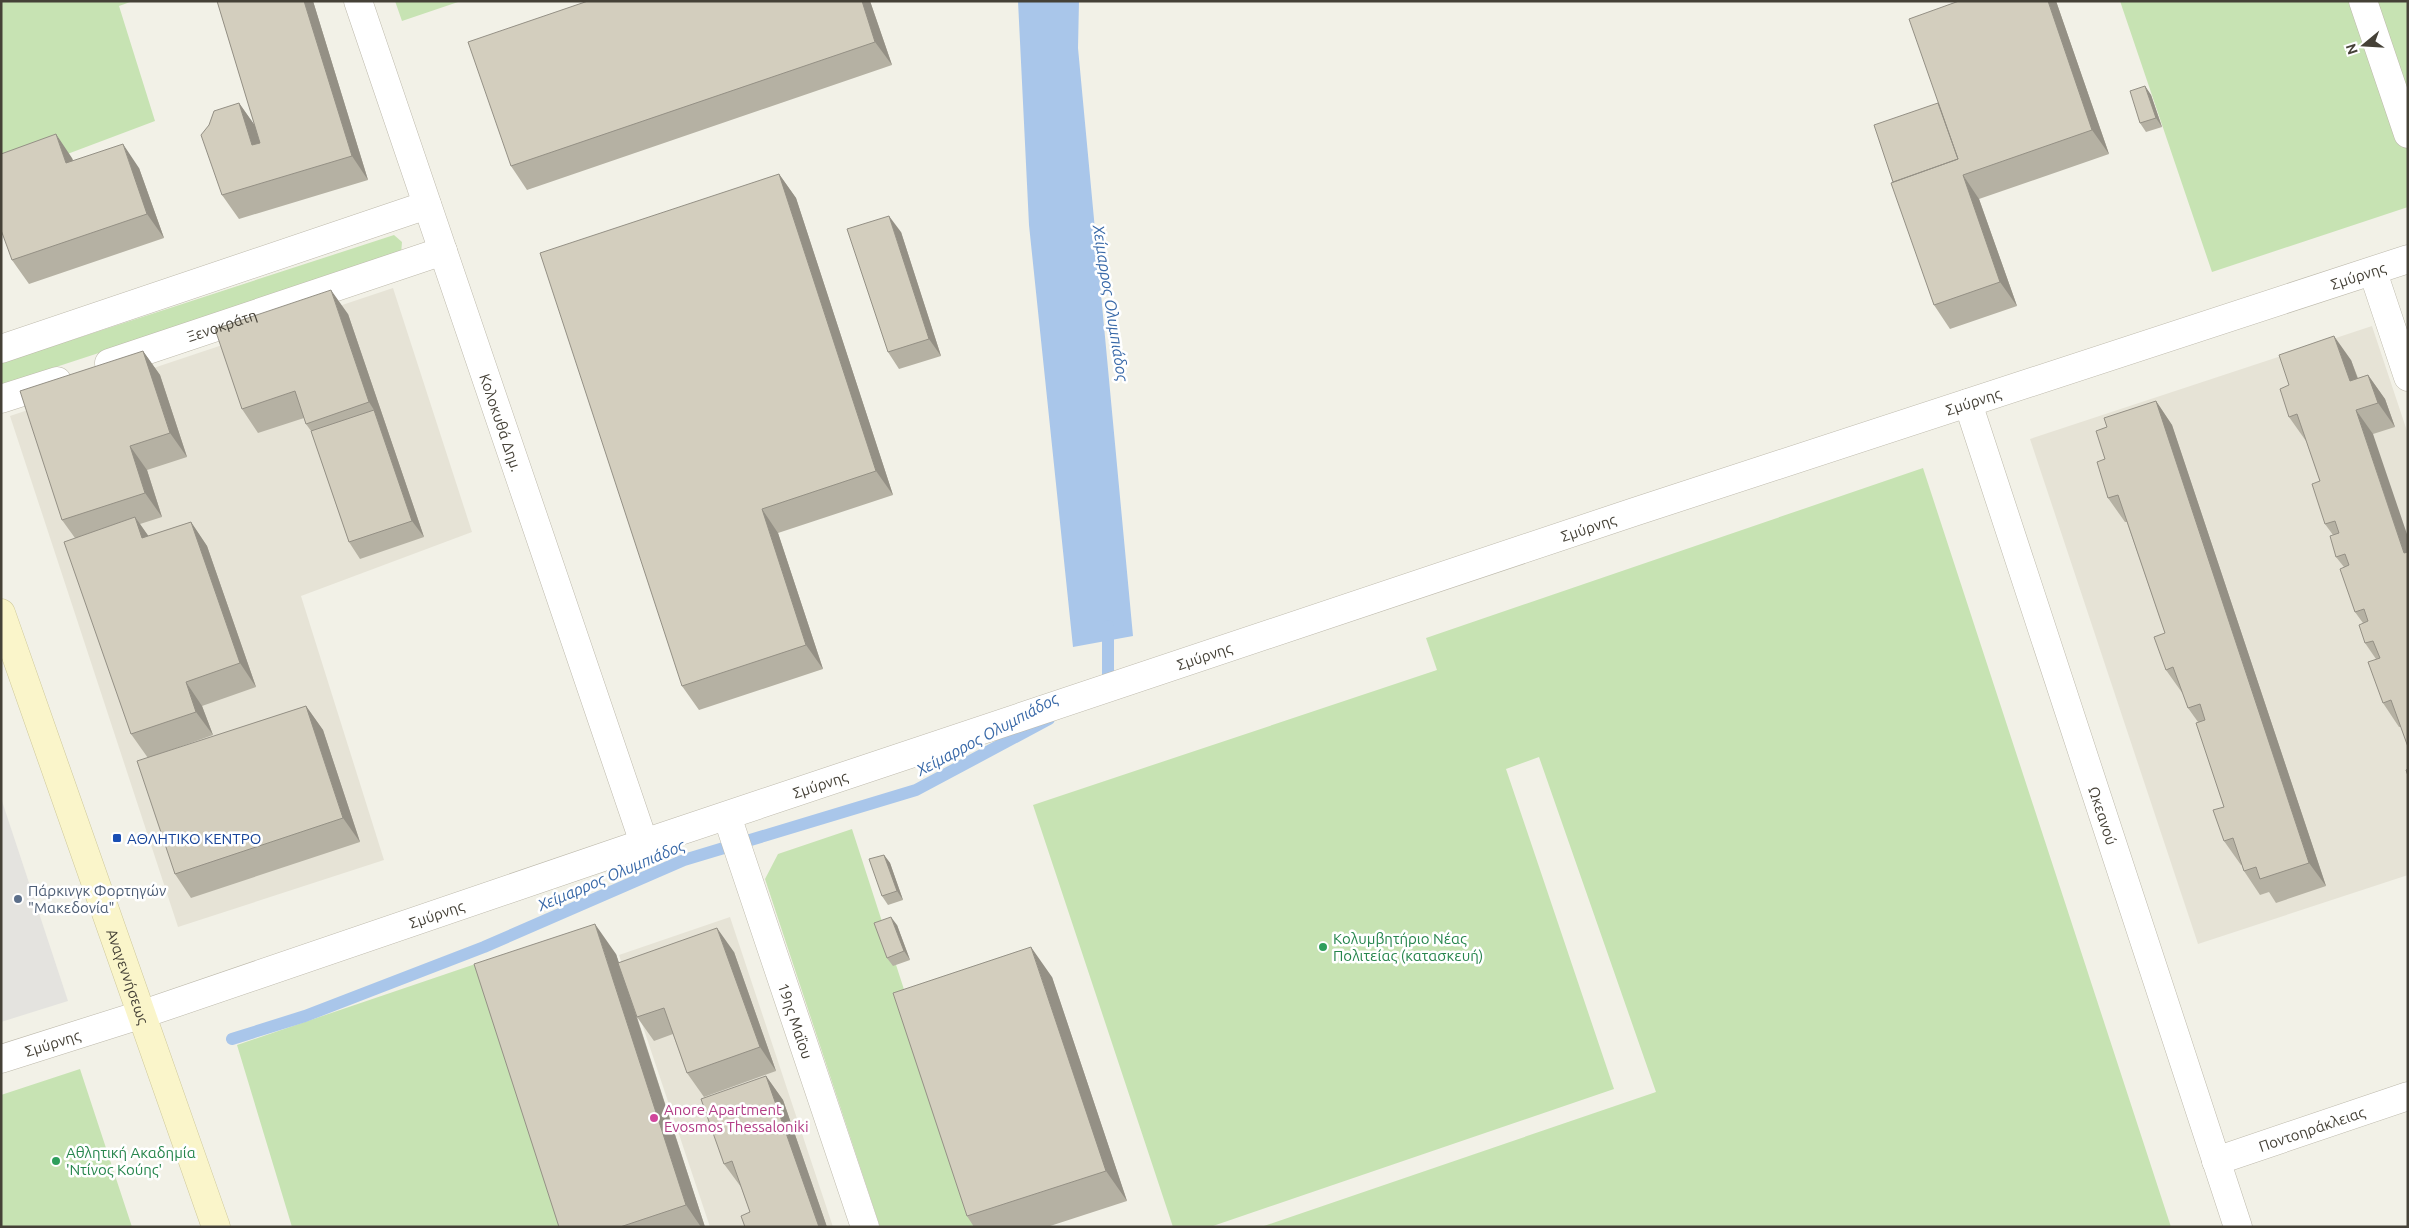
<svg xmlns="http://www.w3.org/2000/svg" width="2409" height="1228" viewBox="0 0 2409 1228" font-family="Ubuntu,sans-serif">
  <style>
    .residential { fill: #e6e3d6 }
    .green { fill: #c7e3b3 }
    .parking { fill: #e4e3df }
    .water { fill: #a9c6ea }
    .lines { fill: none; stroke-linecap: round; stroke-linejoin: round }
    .stream { stroke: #a9c6ea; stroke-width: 12 }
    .street-casing { stroke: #bdb9ab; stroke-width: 29 }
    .secondary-casing { stroke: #cec89a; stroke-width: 29 }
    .street { stroke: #fff; stroke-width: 28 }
    .secondary { stroke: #faf5ca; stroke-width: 28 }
    .wall { fill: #b5b1a3 }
    .shaded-wall { fill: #949085 }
    .building { fill: #d3cebe; stroke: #949085 }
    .transit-dot { fill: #1a4fb4; stroke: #fff; stroke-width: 2 }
    .service-dot { fill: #5c6f8a; stroke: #fff; stroke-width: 2 }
    .leisure-dot { fill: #2e9e5b; stroke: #fff; stroke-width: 2 }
    .hotel-dot { fill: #d1479c; stroke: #fff; stroke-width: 2 }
    .labels { text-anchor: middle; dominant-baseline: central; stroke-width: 5; stroke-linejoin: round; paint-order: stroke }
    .street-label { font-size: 15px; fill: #454137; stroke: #fff }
    .transit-label { font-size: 15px; fill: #164399; stroke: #fff; text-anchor: start }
    .service-label { font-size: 15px; fill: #4e5e75; stroke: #fff; text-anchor: start }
    .leisure-label { font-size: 15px; fill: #27864d; stroke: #fff; text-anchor: start }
    .hotel-label { font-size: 15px; fill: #b23c85; stroke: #fff; text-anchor: start }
    .water-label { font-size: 16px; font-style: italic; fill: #3969a8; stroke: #fff }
  </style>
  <rect width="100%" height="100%" fill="#f2f1e7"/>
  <path class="residential" d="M393 288 472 532 301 596 384 860 178 927 10 416Z
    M2372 326 2408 434V875L2198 944 2030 439Z
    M730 917 833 1227H710L619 955Z"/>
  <path class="green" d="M1 1H133L119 6 155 121 1 179Z
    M395 1H461L402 21Z
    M2120 1H2408V207L2212 272Z
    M394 235 402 242 401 254 1 385V363Z
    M1923 468 2171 1227H1261L1656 1092 1539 757 1506 769 1614 1089 1210 1227H1173L1033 805 1437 670 1426 638Z
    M852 829 981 1227H880L765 879 778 854Z
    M496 957 588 1227H292L237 1045Z
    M80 1069 132 1227H1V1095Z"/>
  <path class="parking" d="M1 798 68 1001 1 1022Z"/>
  <path class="water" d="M1018 1H1079L1078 48 1133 636 1073 647 1029 225Z"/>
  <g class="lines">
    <path class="stream" d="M1105 690 1108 683V626
      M232 1039 305 1016 484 947 684 860 916 790 1049 719"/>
    <defs>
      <g id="street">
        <path id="s1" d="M358 1 644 843"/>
        <path d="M2363 1 2408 134"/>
        <path d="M2373 272 2408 377"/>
        <path d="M1 349 427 205"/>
        <path id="s2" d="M109 363 443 251"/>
        <path d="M1 399 57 381"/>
        <path id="s3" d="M1968 403 2238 1227"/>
        <path id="s4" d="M727 816 865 1227"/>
        <path id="s5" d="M1 1059 143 1014 644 843 1634 512 2408 259"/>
        <path id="s6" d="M2216 1161 2408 1096"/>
      </g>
      <g id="secondary">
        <path id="s7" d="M1 613 216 1227"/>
      </g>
    </defs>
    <use href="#street" class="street-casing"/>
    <use href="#secondary" class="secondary-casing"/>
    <use href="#street" class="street"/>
    <use href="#secondary" class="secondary"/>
  </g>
  <path class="wall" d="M217 1H313L368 180 239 219 222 195 239 103 255 126Z
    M588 1H870L892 65 527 190 511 166Z
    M1959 1H2056L2109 154 1979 199 2017 306 1950 329 1934 305 1893 182 1938 103Z
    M2145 86 2151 95 2162 127 2146 132 2140 123Z
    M72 158 73 161 139 168 164 238 29 284 12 260Z
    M779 174 796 198 893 495 778 533 823 669 699 710 682 686Z
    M901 232 941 356 899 369 888 352Z
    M348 314 424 537 360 559 349 542 311 431 306 424 304 418 258 433 242 409Z
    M143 351 160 375 187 457 147 470 162 517 140 524 148 536 191 522 207 546 256 687 202 706 213 735 160 754 306 706 323 730 360 842 191 898 175 874 148 758 131 734 75 538 62 520Z
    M2351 360 2358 378 2368 375 2385 399 2395 427 2373 434 2401 727H2399L2383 703 2376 659 2365 643 2363 623 2355 612 2344 567 2336 557 2333 535 2325 524 2320 481 2306 440V441L2289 417V385Z
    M2156 401 2172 425 2326 886 2276 903 2269 892 2260 895 2244 871 2242 865H2241L2224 841V807L2198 722 2188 708 2183 694 2166 670 2165 633 2127 522H2125L2108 498 2105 459 2107 427Z
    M884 855 890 863 903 900 888 905 882 896Z
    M897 925 910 960 893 966 887 958Z
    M734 952 776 1071 704 1097 687 1073 673 1034 654 1041 637 1017 628 989 705 1227H559L616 954 619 963Z
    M1052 977 1127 1201 1047 1227H974L967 1216Z
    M766 1076 783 1100 827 1227H745L750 1212 741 1187 724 1164Z"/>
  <path class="shaded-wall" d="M304 1H313L368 180 352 156Z
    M862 1H870L892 65 875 42Z
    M2048 1H2056L2109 154 2092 130Z
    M2145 86 2151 95 2162 127 2156 118Z
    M239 103 256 127 269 169 252 145Z
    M56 134 72 158 83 187 66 163Z
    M123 144 139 168 164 238 147 214Z
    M779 174 796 198 893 495 876 471Z
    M1963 175 1979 199 2017 306 2000 282Z
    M889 216 901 232 941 356 929 339Z
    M331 290 348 314 424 537 412 521 374 410 369 402Z
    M2334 336 2351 360 2367 405 2350 381Z
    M143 351 160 375 187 457 170 433Z
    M2368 375 2385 399 2395 427 2378 403Z
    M2156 401 2172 425 2326 886 2309 863Z
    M2356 410 2373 434 2408 537V558L2404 553Z
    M130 446 147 470 162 517 145 493Z
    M762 509 778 533 823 669 806 645Z
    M135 517 152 541 142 538Z
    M191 522 207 546 256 687 240 663Z
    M186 682 202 706 213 735 196 712Z
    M306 706 323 730 360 842 343 818Z
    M884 855 890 863 903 900 897 891Z
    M891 917 897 925 910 960 904 951Z
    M595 924 616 954 705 1227H701L686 1205Z
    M717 928 734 952 776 1071 760 1047Z
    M1031 947 1052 977 1127 1201 1106 1171Z
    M766 1076 783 1100 827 1227H819Z"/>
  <path class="building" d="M217 1H304L352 156 222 195 201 135 209 125 214 111 239 103 252 145 260 143Z
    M588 1H862L875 42 511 166 468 42Z
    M1959 1H2048L2092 130 1963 175 2000 282 1934 305 1891 183 1958 159 1909 19Z
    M2145 86 2156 118 2140 123 2130 91Z
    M1938 103 1958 159 1893 182 1874 125Z
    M56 134 66 163 123 144 147 214 12 260 1 230V154Z
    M779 174 876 471 762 509 806 645 682 686 540 253Z
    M889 216 929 339 888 352 847 229Z
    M331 290 369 402 306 424 295 391 242 409 215 329Z
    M2334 336 2350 381 2368 375 2378 403 2356 410 2404 553 2408 552V747L2391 700 2383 703 2368 662 2380 658 2373 641 2365 643 2359 625 2368 621 2364 609 2355 612 2340 569 2349 565 2345 554 2336 557 2330 536 2339 533 2335 521 2325 524 2312 484 2320 481 2297 414 2289 417 2280 389 2289 385 2279 355Z
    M143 351 170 433 130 446 145 493 62 520 20 391Z
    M2156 401 2309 863 2260 879 2256 867 2244 871 2233 838 2224 841 2213 810 2224 807 2196 723 2205 720 2200 704 2188 708 2173 667 2166 670 2154 637 2165 633 2118 495 2108 498 2097 462 2105 459 2096 431 2107 427 2104 418Z
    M374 410 412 521 349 542 311 431Z
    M135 517 142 538 191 522 240 663 186 682 196 712 131 734 64 542Z
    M306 706 343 818 175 874 137 761Z
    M2408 769V776L2406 770Z
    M884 855 897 891 882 896 869 859Z
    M891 917 904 951 887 958 874 923Z
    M595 924 686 1205 620 1227H559L474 964Z
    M717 928 760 1047 687 1073 664 1008 637 1017 618 963Z
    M1031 947 1106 1171 967 1216 893 993Z
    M766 1076 819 1227H745L741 1216 750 1212 732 1161 724 1164 701 1099Z"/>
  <rect class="transit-dot" x="112" y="833" width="10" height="10" rx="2.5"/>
  <circle class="service-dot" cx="18" cy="899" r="5"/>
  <g class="leisure-dot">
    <circle cx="1323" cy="947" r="5"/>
    <circle cx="56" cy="1161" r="5"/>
  </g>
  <circle class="hotel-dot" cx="654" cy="1118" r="5"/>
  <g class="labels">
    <g class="street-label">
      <text stroke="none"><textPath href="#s5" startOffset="2484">Σμύρνης</textPath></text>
      <text stroke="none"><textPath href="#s2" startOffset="119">Ξενοκράτη</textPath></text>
      <text stroke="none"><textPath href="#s5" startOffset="2079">Σμύρνης</textPath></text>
      <text stroke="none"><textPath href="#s1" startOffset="445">Κολοκυθά Δημ.</textPath></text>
      <text stroke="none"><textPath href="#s5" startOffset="1674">Σμύρνης</textPath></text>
      <text stroke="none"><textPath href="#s5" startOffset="1269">Σμύρνης</textPath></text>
      <text stroke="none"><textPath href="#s5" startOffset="864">Σμύρνης</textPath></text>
      <text stroke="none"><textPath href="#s3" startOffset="434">Ωκεανού</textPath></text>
      <text stroke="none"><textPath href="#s5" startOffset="459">Σμύρνης</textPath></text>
      <text stroke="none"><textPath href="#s7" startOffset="385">Αναγεννήσεως</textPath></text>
      <text stroke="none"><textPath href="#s4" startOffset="216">19ης Μαΐου</textPath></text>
      <text stroke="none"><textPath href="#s5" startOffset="54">Σμύρνης</textPath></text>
      <text stroke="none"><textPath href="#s6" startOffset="101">Ποντοηράκλειας</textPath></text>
    </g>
    <g class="transit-label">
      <text x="127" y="838">ΑΘΛΗΤΙΚΟ ΚΕΝΤΡΟ</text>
    </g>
    <g class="service-label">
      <text x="28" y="890">Πάρκινγκ Φορτηγών<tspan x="28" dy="17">"Μακεδονία"</tspan></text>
    </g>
    <g class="leisure-label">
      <text x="1333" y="938">Κολυμβητήριο Νέας<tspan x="1333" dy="17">Πολιτείας (κατασκευή)</tspan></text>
      <text x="66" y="1152">Αθλητική Ακαδημία<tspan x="66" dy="17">'Ντίνος Κούης'</tspan></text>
    </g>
    <g class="hotel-label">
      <text x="664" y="1109">Anore Apartment<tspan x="664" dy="17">Evosmos Thessaloniki</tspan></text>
    </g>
    <g class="water-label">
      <text transform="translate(1111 303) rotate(81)">Χείμαρρος Ολυμπιάδος</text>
      <text transform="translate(987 734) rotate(-28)">Χείμαρρος Ολυμπιάδος</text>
      <text transform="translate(611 875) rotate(-23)">Χείμαρρος Ολυμπιάδος</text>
    </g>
  </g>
  <rect width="2409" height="1228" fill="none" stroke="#454137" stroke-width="5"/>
  <g transform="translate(2364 45) rotate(252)" stroke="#ffffff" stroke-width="4" paint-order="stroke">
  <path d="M0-4L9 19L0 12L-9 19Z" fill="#454137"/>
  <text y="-8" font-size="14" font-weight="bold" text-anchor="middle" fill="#454137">N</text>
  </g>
</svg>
